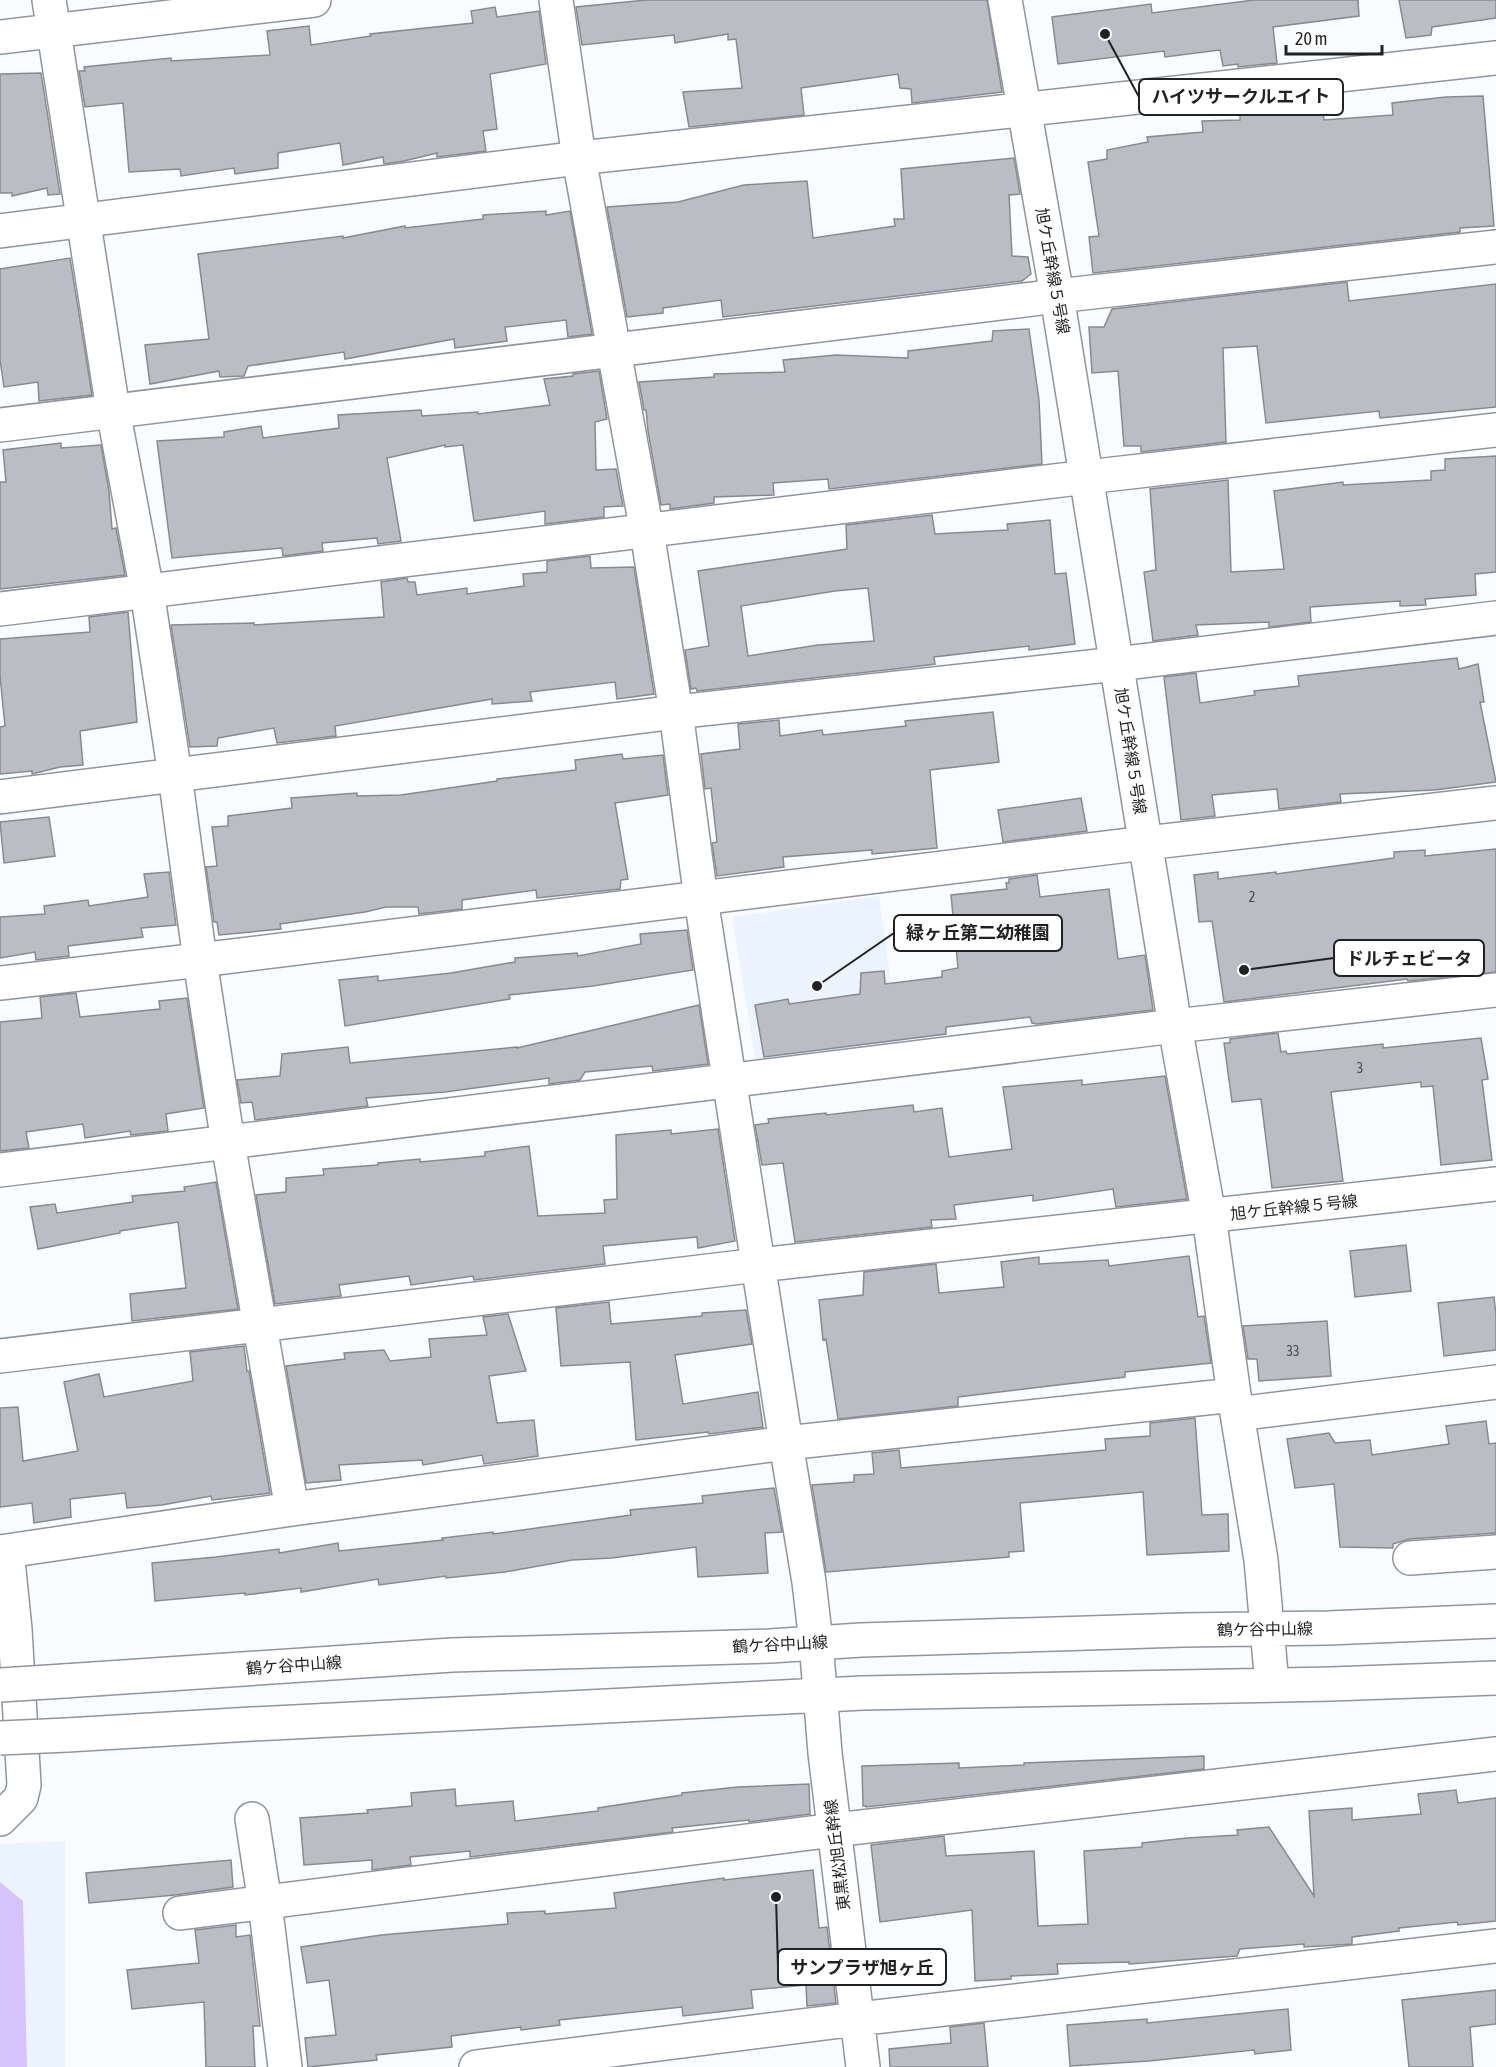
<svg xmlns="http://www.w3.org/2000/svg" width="1496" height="2067" viewBox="0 0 1496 2067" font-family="'Asap Condensed','Noto Sans JP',sans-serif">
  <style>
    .built { fill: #ebf4fe }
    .green { fill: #d5c4fb }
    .building { fill: #bbbdc4; stroke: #888a90; stroke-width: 1.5; fill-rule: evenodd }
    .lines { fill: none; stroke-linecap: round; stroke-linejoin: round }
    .minor-casing { stroke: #8f959a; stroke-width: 36 }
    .minor { stroke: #fff; stroke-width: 33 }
    .minor-bridge-casing { stroke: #8f959a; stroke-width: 36; stroke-linecap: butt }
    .minor-bridge { stroke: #fff; stroke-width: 33 }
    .labels { text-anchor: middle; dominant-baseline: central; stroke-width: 6; stroke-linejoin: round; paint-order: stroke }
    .number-label { font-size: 14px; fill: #46484b }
    .street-label { font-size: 16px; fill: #1f2123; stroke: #fff }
    .leader { fill: none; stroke: #1f2123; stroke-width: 2 }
    .callout-dot { fill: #1f2123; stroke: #fff; stroke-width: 2 }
    .callout { fill: #fff; stroke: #1f2123; stroke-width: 2 }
    .callout-label { font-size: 18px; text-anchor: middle; font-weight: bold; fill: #1f2123 }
  </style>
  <rect width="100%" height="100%" fill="#f9fcfe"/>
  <path class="built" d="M879 896 901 1054 757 1070 732 917Z
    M65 1841V2067H0V1844Z"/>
  <path class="green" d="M0 1882 23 1901 27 2067H0Z"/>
  <path class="building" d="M646 0H987L1002 92 912 103 911 89 900 88 898 74 801 88 804 115 689 127 683 92 742 88 736 39 728 40V34L675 43 674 35 582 45 576 7Z
    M1254 0H1358L1359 16 1273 27 1277 63 1238 67V64L1223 66 1220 50 1165 57 1164 51 1058 64 1052 17 1151 4 1152 13Z
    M1399 0H1496V18L1432 27 1431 35 1406 38Z
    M495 7 497 17 539 11 546 64 490 74 497 129 483 131 486 151 437 157V153L404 161 384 164 383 157 343 165 340 143 278 153V168L235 174 234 168 181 176 180 169 129 172 123 103 85 107 79 71H85L84 67 171 58V61L270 55 267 31 309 26 311 45 371 36 370 34 473 23 471 11Z
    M41 73 60 194 48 195 47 188 12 196V193H0V74Z
    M1321 96 1324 120 1393 115 1392 103 1446 97 1483 96 1494 226 1460 228V232L1093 273 1089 237 1099 236 1088 162 1107 159V150L1148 142 1147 137 1203 132 1202 121 1240 120V105Z
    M1014 158 1020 194 1009 195 1012 256 1028 257 1031 274 1022 281 723 317 721 300 663 308V313L627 317 607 207 678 202 744 185 807 181 813 238 895 226 894 219H904L901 169Z
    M546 211V215L570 211 592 334 568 337 566 320 505 327 507 341 455 348 454 339 345 359 344 352 248 366 244 376 220 377 219 371 150 384 145 345 209 339 198 254 343 236V238L405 226V228L483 219V215Z
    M70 258 92 395 39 401 38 382 4 387 0 360V269Z
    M1347 282 1349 301 1496 284V407L1380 418 1379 411 1266 423 1257 346 1223 348 1226 442 1141 452V446H1124L1118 371 1092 373 1089 327H1104L1112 309Z
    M1029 329 1039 400 1042 464 829 489 828 479 773 483 774 495 714 497V503L670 509V504L661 505 648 431 646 410H644L639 382 714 377V374L785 372 783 360 836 355 908 358V351L992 341 993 331Z
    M599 371 607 419 595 422 596 470 616 469 623 506 604 507V517L545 524V511L474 521 463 445 445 447V445L387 458 401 541 378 544 377 538 322 543 323 551 283 556 282 548 172 558 157 441 224 437V432L261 426 263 438 339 428 338 415 421 410 422 416 478 412V414L550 405 544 379 573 376V374Z
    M61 443V448L101 445 109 491 112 529 116 528 125 575 0 589V482H6L3 450Z
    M1496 456V572L1475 574 1476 595 1425 599 1426 605 1400 606V601L1310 607 1311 622 1269 627V622L1196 625 1198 635 1153 641 1144 572 1156 570 1150 489 1228 480 1231 572 1284 569 1274 491 1343 482V485L1431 480V471L1445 470V459Z
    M932 515 935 534 1008 530 1007 524 1050 520 1055 574 1066 573 1075 644 1029 650V646L934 657 935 664 895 669 697 691 696 688 691 689 685 650 709 646 698 571 847 549 846 525ZM868 588 874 641 818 645 748 656 741 606 835 591Z
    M590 556 591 568 634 567 654 694 617 699 615 682 530 692 532 701 492 704V699L335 726 336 736 277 743 274 728 218 738 217 746 190 747 171 625 254 623V625L384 617 381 582 407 578 408 582H415L417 595 467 588V594L524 586 523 574 547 572V561Z
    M128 612 137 722 80 731 83 765 60 767 32 774V771L0 774V727L5 726 0 676V639L90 632 89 617Z
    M1457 658 1459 669 1478 664 1484 702H1480L1496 782 1435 790 1340 794 1341 802 1279 809 1277 789 1212 795 1215 816 1181 820 1164 677 1196 673 1200 703 1255 695 1254 691 1299 686 1298 676Z
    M993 712 999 762 930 770 937 848 872 854V850L783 857 784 867 717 876 712 843 717 842 711 788 705 789 701 754 740 749 738 724 779 720 780 736 822 730 823 735 906 726 905 721Z
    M622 754 623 759 663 755 668 795 615 803 628 879 621 880 620 889 537 898 536 890 462 900V909L419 914 418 907H386L365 912 280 924 281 929 219 935 217 922H214L206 867 217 866 212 827 228 826V816L292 808 291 798 357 793V796L401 795 497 781V779L576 770 575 760Z
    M1081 798 1087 831 1003 842 998 810Z
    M49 817 55 856 4 863 0 822Z
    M1496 849V972L1408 981 1407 979 1224 1002 1212 921 1199 922 1194 875 1218 872V879L1276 872V874L1394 858V852L1425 850V856Z
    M169 872 176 925 141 928 143 937 68 946 69 956 36 960 35 952 0 958V917L45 914 44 906 88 900 89 906 148 897 144 874Z
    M1037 875 1040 897 1109 889 1118 959 1145 955 1153 1010 1037 1024 1032 1023 1030 1017 946 1027V1034L764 1057 755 1005 788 999 789 1004 860 994 861 973 884 971 885 984 942 977V971L958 968 951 895 1007 889 1006 883H1009V879Z
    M687 930 693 970 593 986 509 995 510 999 345 1026 339 980 378 976V981L451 973 515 962V958L577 953 578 956 641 944 640 934Z
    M76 993 80 1017 160 1009 159 1001 187 998 204 1108 166 1114 168 1131 131 1135 130 1131 85 1138 83 1124 26 1132 29 1148 0 1151V1022L42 1018 40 997Z
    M699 1005 708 1064 653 1071 652 1066 585 1072 580 1080 549 1084V1078L445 1092 366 1098 368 1106 255 1120 252 1102 241 1103 237 1080 280 1076 282 1054 348 1047 350 1063 517 1047V1048Z
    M1278 1033 1281 1052 1286 1051 1287 1054 1383 1044V1048L1481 1038 1488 1079 1482 1080 1492 1160 1441 1165 1433 1086 1421 1087V1082L1331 1092 1343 1181 1272 1188 1261 1099 1232 1102 1224 1043H1230V1039Z
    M1165 1076 1187 1199 1116 1207 1113 1189 1033 1201V1195L954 1205 956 1219 931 1220 932 1227 795 1242 783 1163 762 1165 755 1125 769 1123 768 1119 826 1113V1115L913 1105 914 1112 942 1108 949 1157 1012 1149 1003 1087 1082 1080V1085Z
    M718 1129 735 1241 698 1248 697 1237 603 1246 605 1264 474 1280 473 1276 411 1285 409 1276 339 1285 341 1296 275 1304 256 1195 286 1192V1178L324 1175 323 1169 378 1165V1163L420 1159V1162L485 1156V1152L529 1146 538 1216 605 1213 604 1200 617 1199 616 1135 671 1130V1134Z
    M216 1182 238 1309 132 1321 130 1294 186 1288 178 1222 120 1231V1233L38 1249 30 1207 55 1204 57 1213 133 1202 132 1196 185 1191 184 1187Z
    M1406 1245 1411 1291 1355 1297 1350 1251Z
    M1189 1256 1198 1317 1204 1316 1211 1363 1125 1372V1377L958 1397V1406L838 1419 826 1339 823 1340 819 1300 863 1295 864 1272 936 1264 939 1293 1004 1287 1001 1262 1039 1257V1264L1108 1260 1109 1266Z
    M1494 1297 1496 1315V1350L1444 1356 1438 1303Z
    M609 1302 611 1324 702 1316V1313L746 1310 752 1344 675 1355 683 1404 758 1392 763 1427 709 1434 708 1432 636 1440 630 1362 561 1366 556 1308Z
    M508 1314 526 1371 489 1376 497 1423 534 1420 538 1456 484 1464 482 1455 423 1465 422 1460 339 1465 341 1480 306 1483 286 1366 345 1359 344 1353 384 1350 390 1361 431 1357 429 1339 487 1335 483 1317Z
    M1327 1321 1331 1376 1259 1381 1257 1359H1248L1243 1326Z
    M244 1346 247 1371H249L270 1493 212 1500 211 1496 162 1505 127 1508 125 1493 70 1499 71 1517 34 1523 32 1503 0 1507V1408L18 1407 23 1461 78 1451 64 1382 99 1374 104 1397 193 1381 190 1352Z
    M1195 1418 1202 1515 1228 1514 1229 1551 1147 1555 1143 1492 1020 1503 1024 1551 1009 1552V1557L826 1572 812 1485 854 1482V1475L874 1474 872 1453 899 1450 901 1468 1106 1450 1105 1439 1150 1436V1423Z
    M1486 1421 1489 1444 1496 1443V1533L1409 1539 1393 1544V1548L1340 1547 1334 1484 1295 1488 1287 1439 1329 1433 1335 1443 1370 1440 1372 1455 1449 1444 1446 1426Z
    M774 1488 782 1532 765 1533 768 1573 698 1577 696 1547 612 1558 572 1560 505 1572 446 1578V1576L379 1585 378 1579 301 1592V1588L245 1595V1593L155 1601 152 1563 216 1557 279 1549V1553L338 1543 339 1551 443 1540 442 1538 493 1532V1534L631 1515 630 1510 703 1503 702 1496Z
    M1204 1756V1769L866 1807V1806H863L862 1766 959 1763V1768L1024 1765V1763Z
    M809 1784 810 1814 749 1822V1820L672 1828 673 1832 470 1857V1851L410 1857 411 1865 372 1870V1860L304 1865 300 1818 368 1813 367 1810 412 1806 411 1793 455 1789 456 1806 513 1801 515 1821 598 1811V1808L682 1795V1793L738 1787Z
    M1456 1790 1458 1803 1496 1798V1921L1458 1925 1457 1922 1399 1928V1931L1352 1937V1944L1338 1945 1304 1947V1944L1240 1949 1237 1956 1129 1964V1962L1057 1964 1058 1974 1011 1976V1979L975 1981 972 1910 880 1922 871 1845 944 1836 946 1856 1034 1851 1038 1926 1088 1924 1084 1851 1142 1847V1843L1187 1838 1238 1835 1237 1830 1269 1827 1314 1896 1309 1811 1352 1808V1820L1421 1814 1418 1794Z
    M231 1860 233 1887 175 1895 89 1903 86 1873Z
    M813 1870 819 1928 827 1927 836 2003 807 2006 806 1985 751 1990 753 2008 683 2016 682 2007 559 2020 560 2025 521 2030V2027L451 2036 452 2047 376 2055 377 2060 308 2067 305 2038 336 2035 329 1980 307 1983 301 1947 381 1935 508 1924 507 1913 545 1911V1914L616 1908 614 1893 724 1878V1880Z
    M236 1925V1937L250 1935 260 2026H253L255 2067H206L204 2002 132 2009 127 1970 199 1963 195 1930Z
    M1496 1990V2024L1470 2027 1473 2067H1409L1402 2000Z
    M1288 2009 1291 2050 1255 2054 1254 2050 1149 2061 1070 2066 1067 2025 1147 2019V2023Z
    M984 2023 988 2067H890L889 2049 951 2043 950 2027Z"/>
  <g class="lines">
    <defs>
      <path id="minor" d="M49 0 113 410 147 591 175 775 200 960 228 1143 292 1509
        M556 0 579 158 647 532 676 712 701 899 786 1443 809 1582 816 1642 825 1753 863 2067
        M1005 0 1057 296 1175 1026 1209 1216 1234 1395 1261 1560 1272 1685
        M0 37 314 0
        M0 231 579 158 1496 58
        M0 425 1057 296 1496 247
        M0 609 1087 477 1496 430
        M0 797 676 712 1117 664 1496 618
        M0 983 200 960 1145 843 1496 803
        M0 1170 1175 1026 1496 990
        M0 1356 758 1265 1496 1184
        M1237 1414 1496 1382
        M7 1551 292 1509 786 1443 1234 1395
        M0 1552 7 1551 15 1629 24 1785 21 1798 0 1819
        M1410 1558 1496 1552
        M64 1681 452 1655 770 1646 861 1640 1183 1630 1328 1628 1496 1621
        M67 1735 252 1724 863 1693 1331 1684 1496 1678
        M252 1819 265 1903 285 2067
        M180 1913 834 1830 1496 1754
        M476 2067 857 2019 1496 1946"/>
    </defs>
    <use href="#minor" class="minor-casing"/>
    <use href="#minor" class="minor"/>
    <defs>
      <path id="minor-bridge" d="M0 1685 64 1681
        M0 1738 67 1735"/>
    </defs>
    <use href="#minor-bridge" class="minor-bridge-casing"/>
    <use href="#minor-bridge" class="minor-bridge"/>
  </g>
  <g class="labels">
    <g class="number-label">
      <text x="1252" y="897">2</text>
      <text x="1360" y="1068">3</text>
      <text x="1293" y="1351">33</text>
    </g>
    <g class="street-label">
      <text transform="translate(1053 271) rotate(80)">旭ケ丘幹線５号線</text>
      <text transform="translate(1131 751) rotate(81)">旭ケ丘幹線５号線</text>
      <text transform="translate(1294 1207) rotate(-6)">旭ケ丘幹線５号線</text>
      <text transform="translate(1265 1629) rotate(-1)">鶴ケ谷中山線</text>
      <text transform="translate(780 1644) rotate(-3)">鶴ケ谷中山線</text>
      <text transform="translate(294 1665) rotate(-4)">鶴ケ谷中山線</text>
      <text transform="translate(837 1855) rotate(-97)">東黒松旭丘幹線</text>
    </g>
  </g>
  <path class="leader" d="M1105 34L1139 97M817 986L894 933M1244 970L1334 958M776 1897L778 1967"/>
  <g class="callout-dot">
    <circle cx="1105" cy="34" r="6"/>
    <circle cx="817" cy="986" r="6"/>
    <circle cx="1244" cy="970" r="6"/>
    <circle cx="776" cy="1897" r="6"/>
  </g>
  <g class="callout">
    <rect x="1139" y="79" width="204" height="36" rx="6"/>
    <rect x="894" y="915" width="168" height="36" rx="6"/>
    <rect x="1334" y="940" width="150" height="36" rx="6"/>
    <rect x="778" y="1949" width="168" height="36" rx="6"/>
  </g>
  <g class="callout-label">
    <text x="1241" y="103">ハイツサークルエイト</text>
    <text x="978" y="939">緑ヶ丘第二幼稚園</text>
    <text x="1409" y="965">ドルチェビータ</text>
    <text x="862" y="1974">サンプラザ旭ヶ丘</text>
  </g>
  <path d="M1286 45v9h96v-9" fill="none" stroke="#1f2123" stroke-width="3"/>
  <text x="1295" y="45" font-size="18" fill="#1f2123" stroke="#ffffff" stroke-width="4.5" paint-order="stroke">20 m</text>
</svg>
